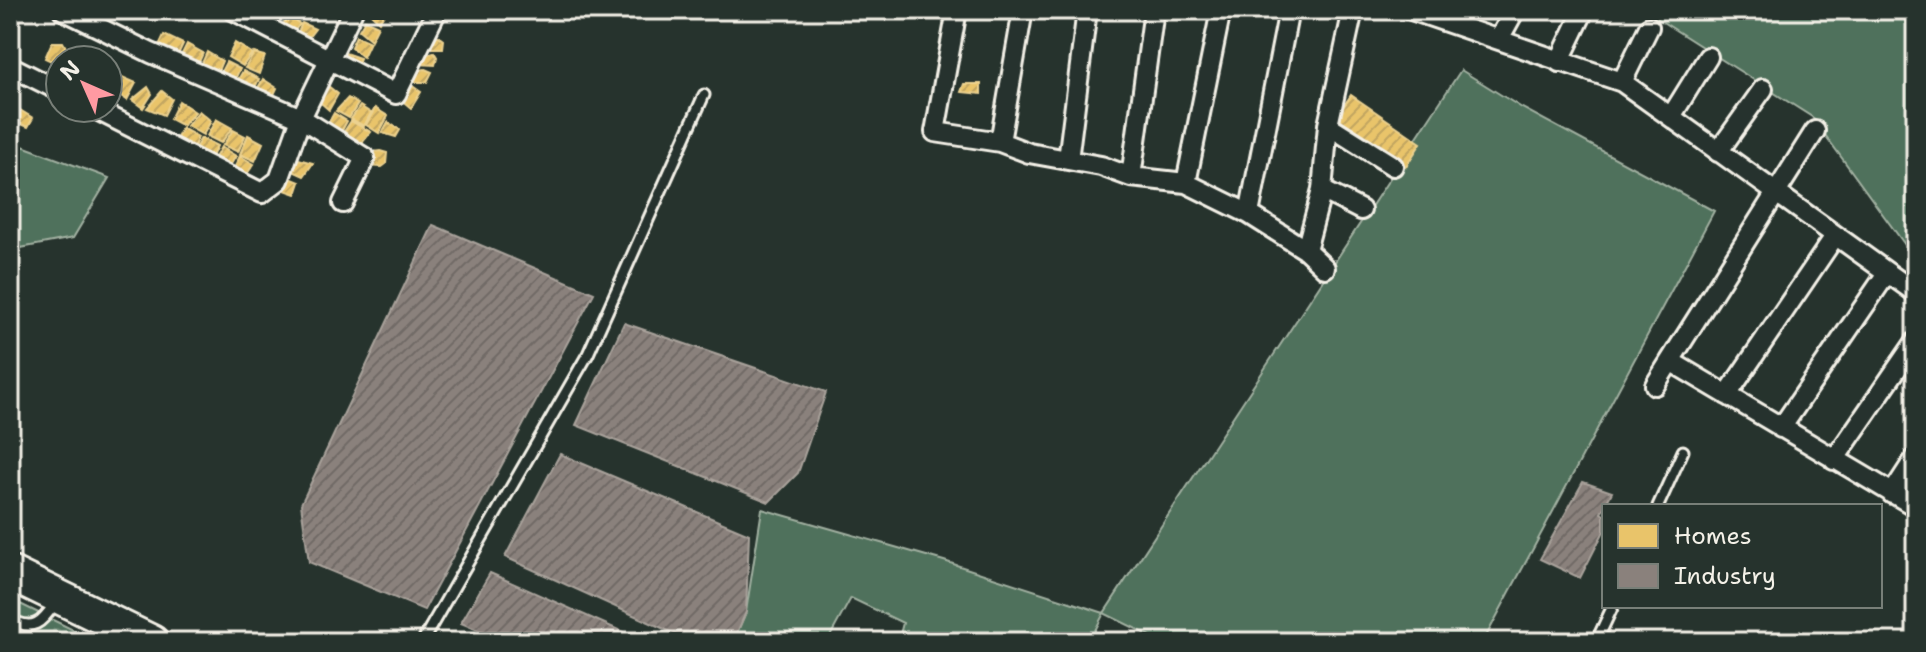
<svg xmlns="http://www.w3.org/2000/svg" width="1926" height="652" viewBox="0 0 1926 652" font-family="'Shantell Sans',sans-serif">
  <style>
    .grass { fill: #50715b; stroke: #a2b1a2; stroke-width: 2 }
    .cemetery { fill: url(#cemetery-stones); stroke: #a2b1a2; stroke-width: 2 }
    .homes { fill: url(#homes-hatch); stroke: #ecd290; stroke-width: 2 }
    .industry { fill: url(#industry-hatch); stroke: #aaa39c; stroke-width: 2 }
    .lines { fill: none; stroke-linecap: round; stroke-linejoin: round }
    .lane-casing { stroke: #f4f1e8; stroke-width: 15 }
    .street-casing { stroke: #f4f1e8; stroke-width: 24 }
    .highway-casing { stroke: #f4f1e8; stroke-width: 38 }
    .lane { stroke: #26332d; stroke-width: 9 }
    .street { stroke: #26332d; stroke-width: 18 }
    .highway { stroke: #26332d; stroke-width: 32 }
  </style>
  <defs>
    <pattern id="cemetery-stones" width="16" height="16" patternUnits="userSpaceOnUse" patternTransform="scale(2)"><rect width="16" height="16" fill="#50715b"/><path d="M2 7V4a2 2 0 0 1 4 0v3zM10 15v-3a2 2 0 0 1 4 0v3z" fill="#6a8673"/></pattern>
    <pattern id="homes-hatch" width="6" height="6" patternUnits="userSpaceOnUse" patternTransform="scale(2)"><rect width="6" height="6" fill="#e9c46a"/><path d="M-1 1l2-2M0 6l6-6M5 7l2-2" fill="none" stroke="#c1a561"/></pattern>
    <pattern id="industry-hatch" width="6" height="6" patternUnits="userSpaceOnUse" patternTransform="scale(2)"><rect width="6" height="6" fill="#8a817c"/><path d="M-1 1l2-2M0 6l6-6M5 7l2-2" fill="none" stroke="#706a66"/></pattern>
  </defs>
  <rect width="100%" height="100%" fill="#26332d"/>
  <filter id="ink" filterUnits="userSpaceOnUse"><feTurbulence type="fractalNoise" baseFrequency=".0125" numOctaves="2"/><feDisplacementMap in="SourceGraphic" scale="16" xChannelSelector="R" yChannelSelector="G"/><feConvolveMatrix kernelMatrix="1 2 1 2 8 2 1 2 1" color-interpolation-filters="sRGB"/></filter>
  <g filter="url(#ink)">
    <path class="grass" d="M1644 10H1905L1916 18V260L1812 117Z
      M1461 70 1522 108 1714 211 1483 642H1163L1104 613 1089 642H908L899 638 903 623 851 598 827 642H733L746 612 762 509 944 561 1104 613Z
      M17 144 109 178 73 238 10 250V158Z"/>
    <path class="cemetery" d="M10 599 96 641V642H10Z"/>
    <path class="homes" d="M367 10H385L386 11 379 22Z
      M287 16 300 24 290 36 281 30Z
      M365 20 378 26 371 40 359 30Z
      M302 23 315 29 304 43 296 37Z
      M164 35 183 44 175 61 156 52Z
      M356 36 370 42 363 57 351 47Z
      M439 36 444 40 443 48H427L430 37Z
      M52 42H63L68 51 60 65 45 58Z
      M235 43 252 53 243 66 228 57Z
      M187 44 203 53 196 69 178 62Z
      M207 52 222 61 215 78 199 70Z
      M434 52 437 57 435 65 418 64 421 56Z
      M254 53 265 56 259 74 245 68Z
      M345 53 360 58 355 71 340 63Z
      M226 62 240 69 231 87 216 81Z
      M425 69 432 72 427 82H411L414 71Z
      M108 70 117 76 110 91 108 90Z
      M243 71 259 79 251 96 233 88Z
      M122 77 136 83 127 100 115 92Z
      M263 79 277 88 270 103 253 97Z
      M964 84H981V94L961 92Z
      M411 85 421 92 411 108 399 98Z
      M322 86H328L338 94 329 110 321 103 313 112Z
      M148 87 152 94 143 108 132 100Z
      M162 91 172 99 164 115 147 108Z
      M1351 95 1421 143 1406 166 1336 118Z
      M348 98 358 104 349 118 336 111Z
      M179 101 195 112 183 126 170 119Z
      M360 106 371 113 364 126 351 119Z
      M375 108 388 116 379 133 366 125Z
      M20 110 33 118 28 127 14 121Z
      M199 111 211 121 203 135 187 126Z
      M334 113 347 121 338 138 324 131Z
      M216 119 232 128 221 143 207 136Z
      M351 121 371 132 357 149 338 141Z
      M388 122 400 130 396 137 382 133Z
      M182 128 198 137 191 154 173 146Z
      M233 130 245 136 238 152 223 145Z
      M248 135 263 143 255 161 240 154Z
      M201 138 217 146 209 163 191 156Z
      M221 147 236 156 226 172 211 165Z
      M380 151 387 153 386 164 382 167 365 166 366 153Z
      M240 156 254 164 244 178 233 171Z
      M288 156 313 163 304 176 286 168Z
      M285 176 300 182 296 194 279 188Z"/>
    <path class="industry" d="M433 225 594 293 424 610 309 562 301 504Z
      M624 323 826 392 798 473 769 502 576 425Z
      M560 454 749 534 746 612 733 642H693L505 557Z
      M1583 482 1612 492 1601 513 1604 515V531L1580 578 1540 559Z
      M490 573 623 632 617 642H507L461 623Z"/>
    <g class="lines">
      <defs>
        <path id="lane" d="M1658 506 1683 451
          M10 619C33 632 42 623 55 603
          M68 642 69 640
          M422 642 588 354 704 95
          M1596 642 1613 606"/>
        <path id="street" d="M63 10 151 53 301 118 365 158 343 203
          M233 10 396 94 437 10
          M957 10 935 132 1000 142 1029 153 1101 166 1131 177 1186 183 1249 214 1306 250 1322 190 1328 125 1353 10
          M1411 10 1622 82 1916 293
          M1499 39 1515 10
          M1559 62 1584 10
          M10 66 60 91
          M1622 82 1649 27
          M93 108 262 193 279 180 301 118 353 10
          M1672 115 1708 57
          M1328 125 1393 166
          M1000 142 1023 10
          M1718 152 1763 89
          M1068 160 1087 10
          M1131 177 1154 10
          M1186 183 1221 10
          M1322 190 1361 210
          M1249 214 1289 10
          M1306 250 1325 268
          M1670 361 1815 131
          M1655 385 1670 361 1916 507
          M1727 395 1835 236
          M1781 428 1887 273
          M1834 460 1916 341
          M1892 494 1916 457"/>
        <path id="highway" d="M10 573 152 642"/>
      </defs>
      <use href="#lane" class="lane-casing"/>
      <use href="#street" class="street-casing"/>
      <use href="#highway" class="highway-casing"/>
      <use href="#lane" class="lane"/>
      <use href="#street" class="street"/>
      <use href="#highway" class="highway"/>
    </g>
  </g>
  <rect width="1926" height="652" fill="none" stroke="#26332d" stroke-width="40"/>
  <rect x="20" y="20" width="1886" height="612" fill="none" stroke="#f4f1e8" stroke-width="3" filter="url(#ink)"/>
  <rect x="1602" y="504" width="280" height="104" fill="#26332d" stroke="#787f78" stroke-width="2"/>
  <rect x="1618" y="524" width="40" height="24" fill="#e9c46a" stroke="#787f78" stroke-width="2"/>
  <text x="1674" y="544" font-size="24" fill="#f4f1e8">Homes</text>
  <rect x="1618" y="564" width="40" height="24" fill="#8a817c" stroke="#787f78" stroke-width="2"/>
  <text x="1674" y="584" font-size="24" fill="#f4f1e8">Industry</text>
  <g transform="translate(84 84) rotate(315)"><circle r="38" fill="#26332d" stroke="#787f78" stroke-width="2"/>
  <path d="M0-6L14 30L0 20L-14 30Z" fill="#ff9aa2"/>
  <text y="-12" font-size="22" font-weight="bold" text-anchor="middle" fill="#f4f1e8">N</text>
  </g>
</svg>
